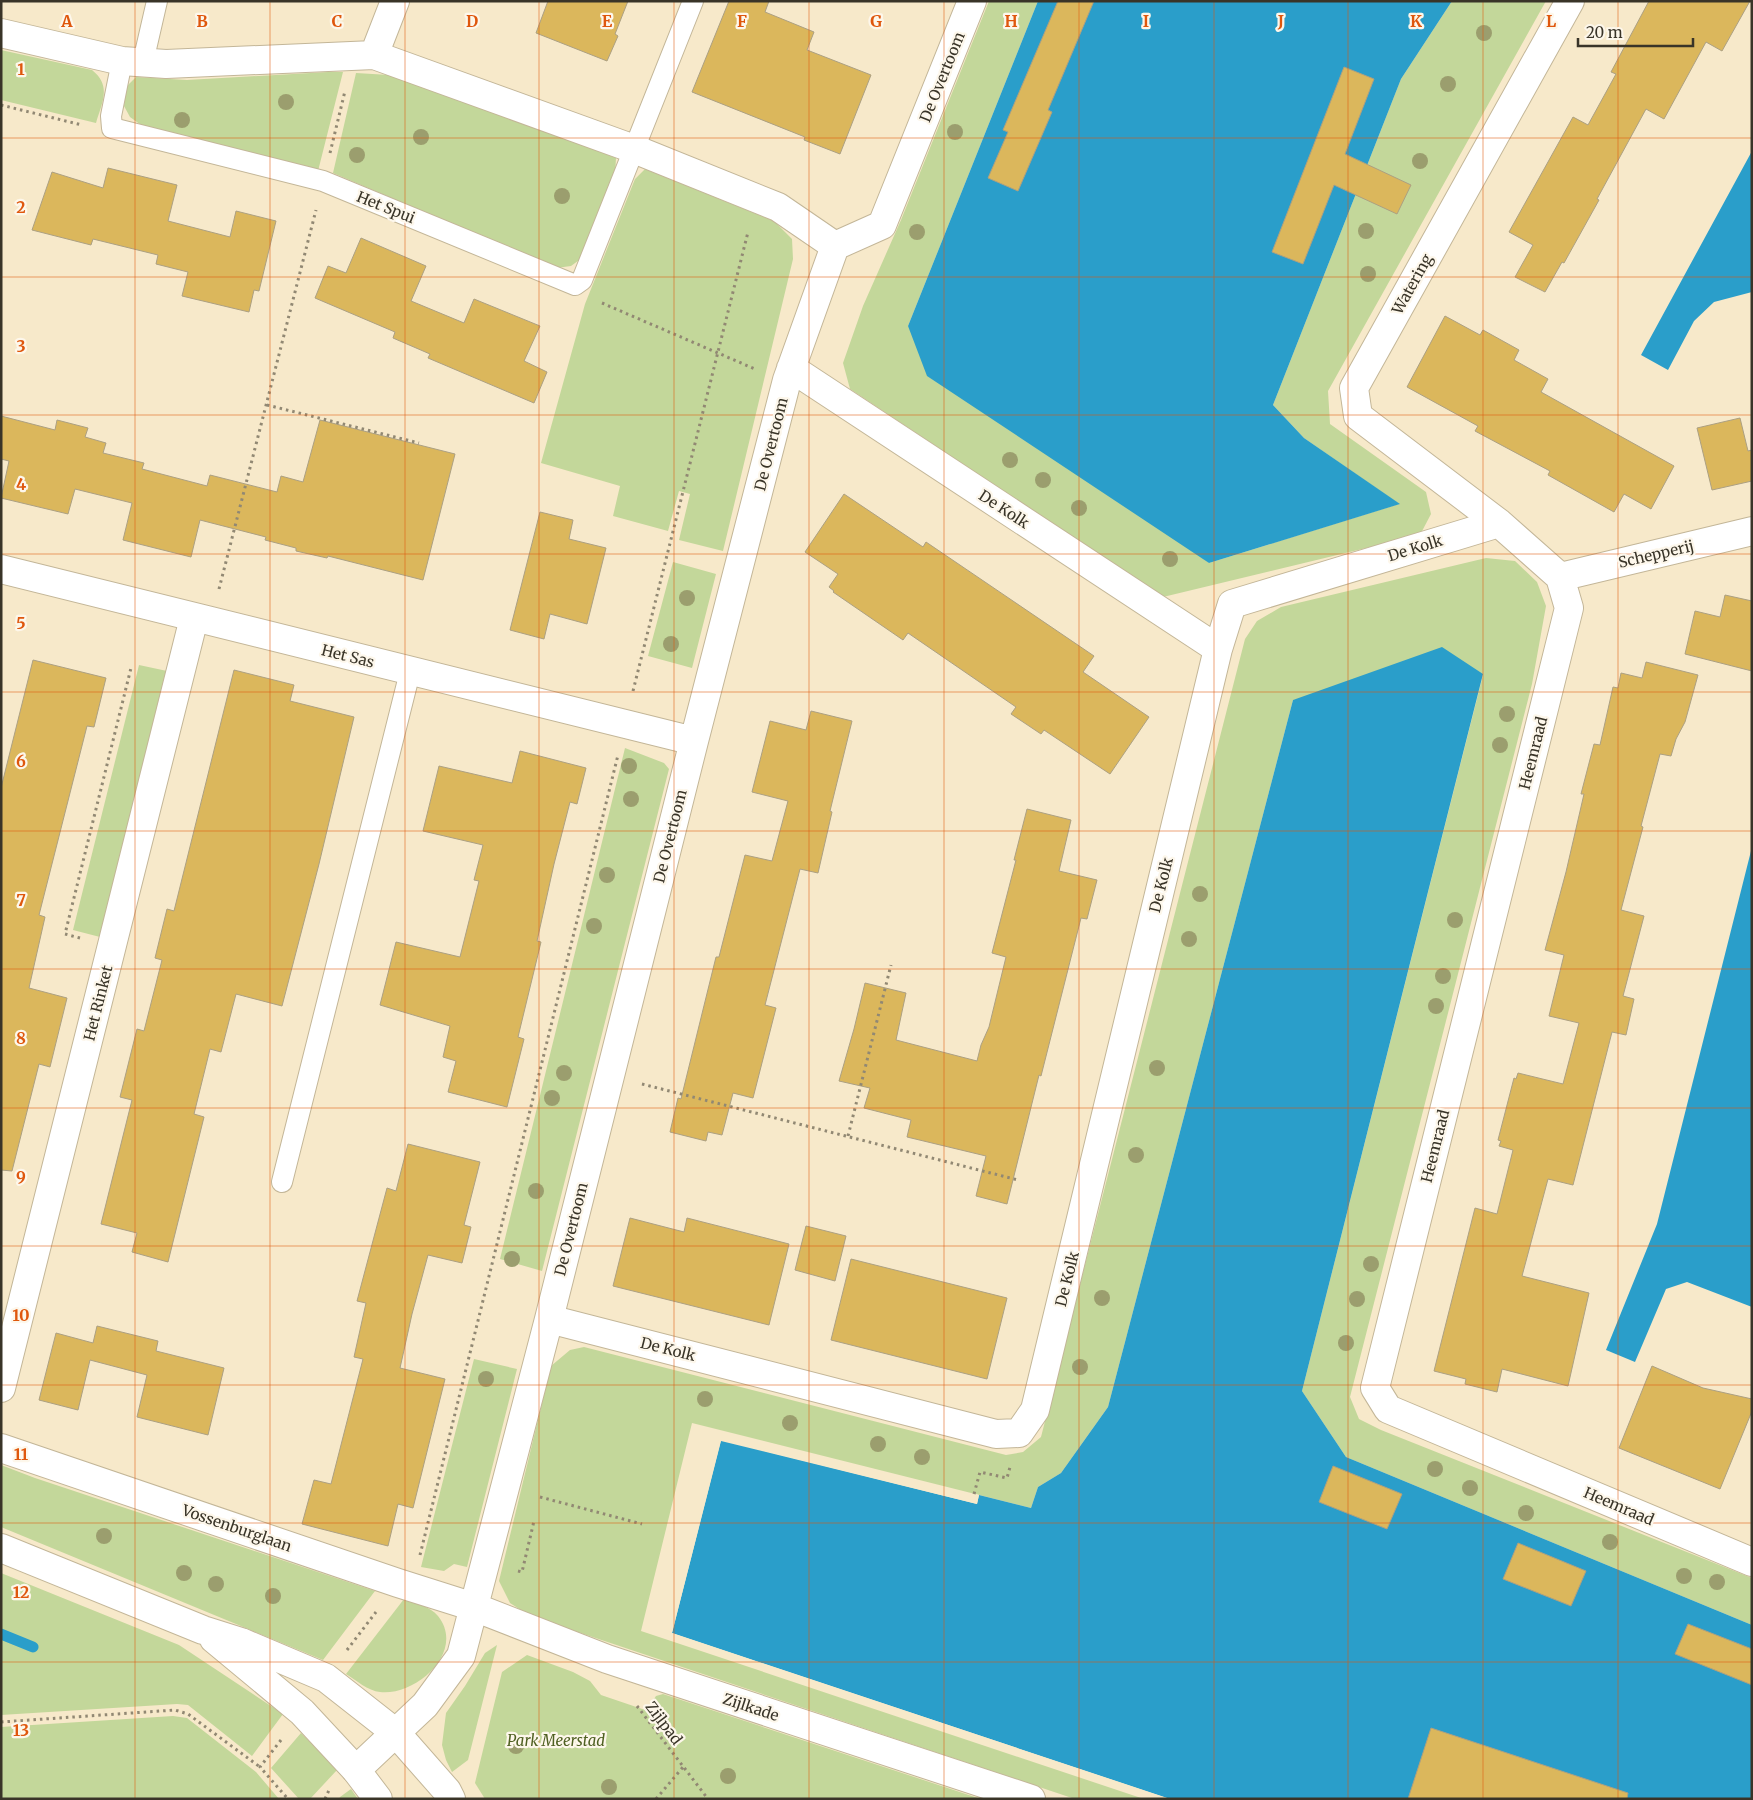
<svg xmlns="http://www.w3.org/2000/svg" width="1753" height="1800" viewBox="0 0 1753 1800" font-family="Merriweather,serif">
  <style>
    .green { fill: #c3d79a }
    .water { fill: #2a9eca }
    .pier { fill: #f7e9ca }
    .lines { fill: none; stroke-linecap: round; stroke-linejoin: round }
    .stream { stroke: #2a9eca; stroke-width: 11 }
    .building { fill: #dbb75c; stroke: #aca082 }
    .lane-casing { stroke: #c3b698; stroke-width: 22 }
    .street-casing { stroke: #c3b698; stroke-width: 30 }
    .secondary-casing { stroke: #c3b698; stroke-width: 30 }
    .path { stroke: #918873; stroke-width: 3; stroke-dasharray: 2.5 4; stroke-linecap: butt }
    .lane { stroke: #fff; stroke-width: 20 }
    .street { stroke: #fff; stroke-width: 28 }
    .secondary { stroke: #fff; stroke-width: 28 }
    .tree { fill: #9b9e6e }
    .grid { fill: none; stroke: #df570d; stroke-width: 1; stroke-opacity: 0.55 }
    .labels { text-anchor: middle; dominant-baseline: central; stroke-width: 4.5; stroke-linejoin: round; paint-order: stroke }
    .street-label { font-size: 15px; fill: #393428; stroke: #fdf7eb }
    .park-label { font-size: 15px; font-style: italic; fill: #4f6022; stroke: #fdf7eb }
    .grid-label { font-size: 16px; text-anchor: middle; font-weight: bold; fill: #df570d; stroke: #fdf7eb; stroke-width: 4.5; stroke-linejoin: round; paint-order: stroke }
  </style>
  <rect width="100%" height="100%" fill="#f7e9ca"/>
  <path class="green" d="M989 1H1038L908 326 1209 563 1399 504 1304 438 1273 405 1401 79 1452 1H1546L1328 391 1330 424 1426 492 1431 514 1420 535 1163 597 850 389 843 363 863 306 901 220Z
    M1 50 92 70C112 86 102 102 96 123L1 100Z
    M328 72H343L318 171 141 125 130 117 124 106 126 87 136 77 187 80Z
    M356 73 389 75 419 81 616 158 615 176 582 258 571 266 556 268 333 173Z
    M645 169 774 221 792 239 793 259 723 551 679 540 690 494 679 491 668 531 613 516 620 486 541 463 585 304 635 179Z
    M1486 558 1515 561 1537 582 1546 606 1532 684 1350 1397 1359 1419 1381 1430 1752 1578V1625L1346 1457 1302 1391 1483 675 1293 700 1108 1407 1061 1473 1038 1487 1031 1508 692 1423 641 1631 1144 1799H1075L530 1616 510 1603 499 1581 551 1366 570 1350 584 1347 1006 1455 1023 1452 1041 1437 1245 639 1257 621 1281 607Z
    M673 562 716 574 692 668 648 656Z
    M139 665 167 671 100 937 73 930Z
    M625 748 664 763 669 769 542 1271 500 1259Z
    M474 1359 517 1369 467 1567 454 1564 444 1571 421 1567Z
    M1 1465 35 1478 375 1591 323 1660 1 1527Z
    M1 1573 179 1645 283 1714 252 1756 188 1705 177 1704 1 1715Z
    M404 1599C414 1603 430 1606 438 1616 466 1651 417 1696 380 1692 368 1691 356 1680 346 1674Z
    M497 1645 468 1760 452 1772 446 1760 442 1745 446 1713 465 1686 485 1653Z
    M527 1655 573 1672 590 1681 601 1695 657 1714 652 1702 656 1696 663 1694 981 1799H485L475 1783 502 1672Z
    M173 1716 187 1718 256 1772 279 1799H1V1727Z
    M301 1733 337 1770 310 1799H299L271 1768Z
    M351 1789 358 1799H339L340 1797Z"/>
  <path class="water" d="M1038 1H1452L1401 79 1273 405 1304 438 1400 504 1209 563 927 376 908 326Z
    M1752 151V292L1714 302 1694 321 1668 370 1641 355Z
    M1442 647 1483 674 1302 1391 1346 1457 1752 1625V1799H1170L672 1633 721 1440 977 1504 979 1495 1031 1508 1038 1487 1061 1473 1108 1407 1293 700Z
    M1752 847V1307L1687 1282 1666 1289 1635 1362 1606 1350 1657 1224Z"/>
  <path class="pier" d="M722 1438 975 1501 976 1494 979 1495 977 1504 721 1441 672 1633 1170 1799H1163L670 1635 669 1632 719 1440Z"/>
  <g class="lines">
    <path class="stream" d="M1 1634 33 1647"/>
  </g>
  <path class="building" d="M548 1H628L615 34 618 36 607 61 536 33Z
    M729 1H769L765 12 814 32 807 50 871 75 840 154 804 140 805 137 692 92Z
    M1058 1H1094L1048 110 1052 112 1018 191 988 178 1008 132 1003 130Z
    M1649 1H1750L1722 51 1706 42 1664 119 1646 109 1597 199 1599 200 1564 263 1562 262 1545 292 1515 277 1533 245 1509 232 1573 117 1588 125 1616 74 1611 72Z
    M1344 67 1374 79 1345 154 1411 185 1397 214 1334 185 1303 264 1272 252Z
    M108 168 177 185 168 221 230 237 236 211 276 221 259 291 254 290 249 312 182 296 188 272 156 264 158 255 93 239 91 245 32 230 52 172 103 188Z
    M361 238 426 266 411 301 464 323 474 299 540 326 524 361 547 372 534 403 428 358 430 354 393 338 395 332 315 298 328 266 346 273Z
    M1445 316 1480 335 1483 330 1519 350 1514 360 1548 379 1541 392 1674 466 1651 509 1624 494 1614 512 1548 475 1550 471 1475 431 1478 426 1407 387Z
    M1 416 55 430 57 420 88 428 85 437 106 443 103 453 144 463 142 469 207 486 210 475 277 492 281 476 303 482 320 420 455 454 423 580 328 556 327 558 296 551V548L265 540 266 537 200 520 191 557 123 540 132 503 75 489 68 514 1 498 9 461 1 459Z
    M1740 418 1748 451 1752 450V481L1712 490 1697 428Z
    M844 494 923 547 926 542 1094 656 1083 672 1149 717 1110 774 1044 730 1041 734 1011 714 1016 707 908 633 903 640 833 592 834 591 829 587 838 574 805 552Z
    M540 512 573 520 569 539 606 548 587 624 550 614 544 639 510 630Z
    M1725 595 1752 601V671L1685 654 1695 611 1720 617Z
    M33 660 106 678 94 727 87 726 39 915 45 917 29 988 67 998 50 1067 39 1064 12 1171 1 1170V788Z
    M1646 662 1698 675 1685 722 1676 739 1671 756 1660 754 1641 826 1643 827 1621 910 1644 916 1623 996 1634 999 1626 1035 1612 1032 1573 1185 1548 1179 1522 1276 1589 1293 1568 1386 1502 1369 1497 1392 1465 1384 1466 1379 1434 1371 1475 1208 1497 1214 1513 1150 1499 1146 1501 1141 1498 1140 1514 1078 1516 1079 1518 1073 1563 1084 1579 1023 1549 1016 1564 955 1545 950 1566 872 1584 794H1581L1594 744 1600 745 1613 687 1618 688 1621 673 1642 678Z
    M234 670 294 685 290 701 354 717 319 864 282 1006 236 994 221 1052 210 1049 194 1114 204 1117 168 1262 132 1252 137 1233 101 1224 132 1100 120 1097 137 1029 144 1031 162 960 155 958 167 909 174 911Z
    M811 711 852 721 830 811 832 812 818 873 800 869 765 1005 776 1008 753 1098 733 1093 722 1135 708 1132 706 1141 670 1132 678 1098 681 1099 716 957H719L745 855 772 861 788 801 752 792 770 721 806 730Z
    M520 751 586 768 577 804 570 802 554 864 537 941 541 942 518 1037 524 1039 507 1107 448 1092 456 1061 443 1057 450 1026 380 1005 396 942 460 957 479 881 474 880 483 845 423 831 439 766 512 783Z
    M1027 809 1071 820 1059 871 1097 880 1087 919 1081 918 1041 1076 1039 1075 1007 1204 976 1196 986 1156 907 1137 911 1120 864 1108 870 1088 839 1081 854 1029 865 983 906 993 896 1040 977 1061 981 1045 989 1027 1006 957 992 953 1016 860H1014Z
    M408 1144 480 1162 464 1225 471 1227 462 1263 428 1255 412 1314 400 1368 445 1379 413 1508 398 1504 388 1546 302 1524 314 1480 331 1484 363 1359 354 1357 366 1303 357 1301 387 1188 396 1191Z
    M630 1218 684 1232 687 1218 789 1244 769 1325 613 1286Z
    M806 1226 846 1236 835 1281 795 1270Z
    M851 1259 1007 1298 987 1379 831 1340Z
    M97 1326 158 1341 156 1351 224 1368 208 1435 137 1417 147 1375 90 1360 78 1410 39 1400 56 1333 93 1343Z
    M1652 1366 1703 1388 1752 1399V1411L1720 1489 1619 1448Z
    M1333 1466 1402 1494 1387 1529 1319 1502Z
    M1518 1543 1586 1571 1571 1606 1503 1579Z
    M1688 1624 1752 1649V1685L1675 1654Z
    M1431 1728 1628 1793 1627 1799H1408Z"/>
  <g class="lines">
    <defs>
      <path id="lane" d="M122 61 111 116 112 128 323 181 575 285 582 280 693 1
        M143 62 157 1
        M282 1182 410 672"/>
      <path id="street" d="M1570 1 1354 388 1358 416 1499 523 1560 577 1569 608 1375 1388 1388 1409 1752 1562
        M1 33 122 61 166 64 374 55 634 149 778 207 835 246
        M374 55 395 1
        M791 368 1218 649
        M1 569 694 741
        M1560 577 1752 531
        M549 1319 996 1434 1019 1433 1035 1410 1218 649 1232 604 1499 523
        M1 1388 194 618
        M1 1448 398 1583 474 1607 607 1659 1031 1799
        M356 1770 425 1705 461 1656 549 1319 694 741 787 380 835 246 882 225 972 1"/>
      <path id="secondary" d="M1 1548 203 1630 241 1642 326 1678 396 1733 447 1791 451 1799
        M214 1639 302 1712 356 1770 378 1799"/>
    </defs>
    <use href="#lane" class="lane-casing"/>
    <use href="#street" class="street-casing"/>
    <use href="#secondary" class="secondary-casing"/>
    <path class="path" d="M1 105 82 125
      M330 153 345 91
      M602 303 755 369
      M267 405 419 443
      M219 589 316 210
      M633 691 748 232
      M80 938 65 934 131 668
      M642 1084 1018 1180
      M848 1136 891 965
      M974 1494 980 1472 1007 1478 1010 1467
      M540 1497 642 1524
      M420 1555 618 755
      M518 1571 522 1572 534 1521
      M347 1650 376 1612
      M637 1706 708 1799
      M1 1722 175 1710 188 1714 260 1767
      M281 1740 260 1767 288 1799
      M325 1799 329 1790
      M656 1799 683 1767"/>
    <use href="#lane" class="lane"/>
    <use href="#street" class="street"/>
    <use href="#secondary" class="secondary"/>
  </g>
  <g class="tree">
    <circle cx="1484" cy="33" r="8"/>
    <circle cx="1448" cy="84" r="8"/>
    <circle cx="286" cy="102" r="8"/>
    <circle cx="182" cy="120" r="8"/>
    <circle cx="955" cy="132" r="8"/>
    <circle cx="421" cy="137" r="8"/>
    <circle cx="357" cy="155" r="8"/>
    <circle cx="1420" cy="161" r="8"/>
    <circle cx="562" cy="196" r="8"/>
    <circle cx="1366" cy="231" r="8"/>
    <circle cx="917" cy="232" r="8"/>
    <circle cx="1368" cy="274" r="8"/>
    <circle cx="1010" cy="460" r="8"/>
    <circle cx="1043" cy="480" r="8"/>
    <circle cx="1079" cy="508" r="8"/>
    <circle cx="1170" cy="559" r="8"/>
    <circle cx="687" cy="598" r="8"/>
    <circle cx="671" cy="644" r="8"/>
    <circle cx="1507" cy="714" r="8"/>
    <circle cx="1500" cy="745" r="8"/>
    <circle cx="629" cy="766" r="8"/>
    <circle cx="631" cy="799" r="8"/>
    <circle cx="607" cy="875" r="8"/>
    <circle cx="1200" cy="894" r="8"/>
    <circle cx="1455" cy="920" r="8"/>
    <circle cx="594" cy="926" r="8"/>
    <circle cx="1189" cy="939" r="8"/>
    <circle cx="1443" cy="976" r="8"/>
    <circle cx="1436" cy="1006" r="8"/>
    <circle cx="1157" cy="1068" r="8"/>
    <circle cx="564" cy="1073" r="8"/>
    <circle cx="552" cy="1098" r="8"/>
    <circle cx="1136" cy="1155" r="8"/>
    <circle cx="536" cy="1191" r="8"/>
    <circle cx="512" cy="1259" r="8"/>
    <circle cx="1371" cy="1264" r="8"/>
    <circle cx="1102" cy="1298" r="8"/>
    <circle cx="1357" cy="1299" r="8"/>
    <circle cx="1346" cy="1343" r="8"/>
    <circle cx="1080" cy="1367" r="8"/>
    <circle cx="486" cy="1379" r="8"/>
    <circle cx="705" cy="1399" r="8"/>
    <circle cx="790" cy="1423" r="8"/>
    <circle cx="878" cy="1444" r="8"/>
    <circle cx="922" cy="1457" r="8"/>
    <circle cx="1435" cy="1469" r="8"/>
    <circle cx="1470" cy="1488" r="8"/>
    <circle cx="1526" cy="1513" r="8"/>
    <circle cx="104" cy="1536" r="8"/>
    <circle cx="1610" cy="1542" r="8"/>
    <circle cx="184" cy="1573" r="8"/>
    <circle cx="1684" cy="1576" r="8"/>
    <circle cx="1717" cy="1582" r="8"/>
    <circle cx="216" cy="1584" r="8"/>
    <circle cx="273" cy="1596" r="8"/>
    <circle cx="516" cy="1746" r="8"/>
    <circle cx="728" cy="1776" r="8"/>
    <circle cx="609" cy="1787" r="8"/>
  </g>
  <path class="grid" d="M135 1V1799M270 1V1799M405 1V1799M539 1V1799M674 1V1799M809 1V1799M944 1V1799M1079 1V1799M1214 1V1799M1348 1V1799M1483 1V1799M1618 1V1799M1 138H1752M1 277H1752M1 415H1752M1 554H1752M1 692H1752M1 831H1752M1 969H1752M1 1108H1752M1 1246H1752M1 1385H1752M1 1523H1752M1 1662H1752"/>
  <g class="labels">
    <g class="street-label">
      <text transform="translate(942 77) rotate(-68)">De Overtoom</text>
      <text transform="translate(386 207) rotate(22)">Het Spui</text>
      <text transform="translate(1412 284) rotate(-61)">Watering</text>
      <text transform="translate(771 444) rotate(-76)">De Overtoom</text>
      <text transform="translate(1004 509) rotate(33)">De Kolk</text>
      <text transform="translate(1415 548) rotate(-17)">De Kolk</text>
      <text transform="translate(1656 554) rotate(-13)">Schepperij</text>
      <text transform="translate(348 656) rotate(14)">Het Sas</text>
      <text transform="translate(1533 753) rotate(-76)">Heemraad</text>
      <text transform="translate(670 836) rotate(-76)">De Overtoom</text>
      <text transform="translate(1161 885) rotate(-76)">De Kolk</text>
      <text transform="translate(98 1003) rotate(-76)">Het Rinket</text>
      <text transform="translate(1435 1146) rotate(-76)">Heemraad</text>
      <text transform="translate(571 1229) rotate(-76)">De Overtoom</text>
      <text transform="translate(1067 1279) rotate(-76)">De Kolk</text>
      <text transform="translate(668 1349) rotate(14)">De Kolk</text>
      <text transform="translate(1619 1506) rotate(23)">Heemraad</text>
      <text transform="translate(237 1528) rotate(19)">Vossenburglaan</text>
      <text transform="translate(751 1707) rotate(18)">Zijlkade</text>
      <text transform="translate(664 1723) rotate(53)">Zijlpad</text>
    </g>
    <g class="park-label">
      <text x="556" y="1740">Park Meerstad</text>
    </g>
  </g>
  <g class="grid-label">
    <text x="67" y="27">A</text>
    <text x="202" y="27">B</text>
    <text x="337" y="27">C</text>
    <text x="472" y="27">D</text>
    <text x="607" y="27">E</text>
    <text x="742" y="27">F</text>
    <text x="876" y="27">G</text>
    <text x="1011" y="27">H</text>
    <text x="1146" y="27">I</text>
    <text x="1281" y="27">J</text>
    <text x="1416" y="27">K</text>
    <text x="1551" y="27">L</text>
    <text x="21" y="75">1</text>
    <text x="21" y="213">2</text>
    <text x="21" y="352">3</text>
    <text x="21" y="490">4</text>
    <text x="21" y="629">5</text>
    <text x="21" y="767">6</text>
    <text x="21" y="906">7</text>
    <text x="21" y="1044">8</text>
    <text x="21" y="1183">9</text>
    <text x="21" y="1321">10</text>
    <text x="21" y="1460">11</text>
    <text x="21" y="1598">12</text>
    <text x="21" y="1736">13</text>
  </g>
  <rect width="1753" height="1800" fill="none" stroke="#393428" stroke-width="5"/>
  <path d="M1578 38v8h115v-8" fill="none" stroke="#393428" stroke-width="2.5"/>
  <text x="1586" y="38" font-size="15" fill="#393428" stroke="#fdf7eb" stroke-width="4" paint-order="stroke">20 m</text>
</svg>
